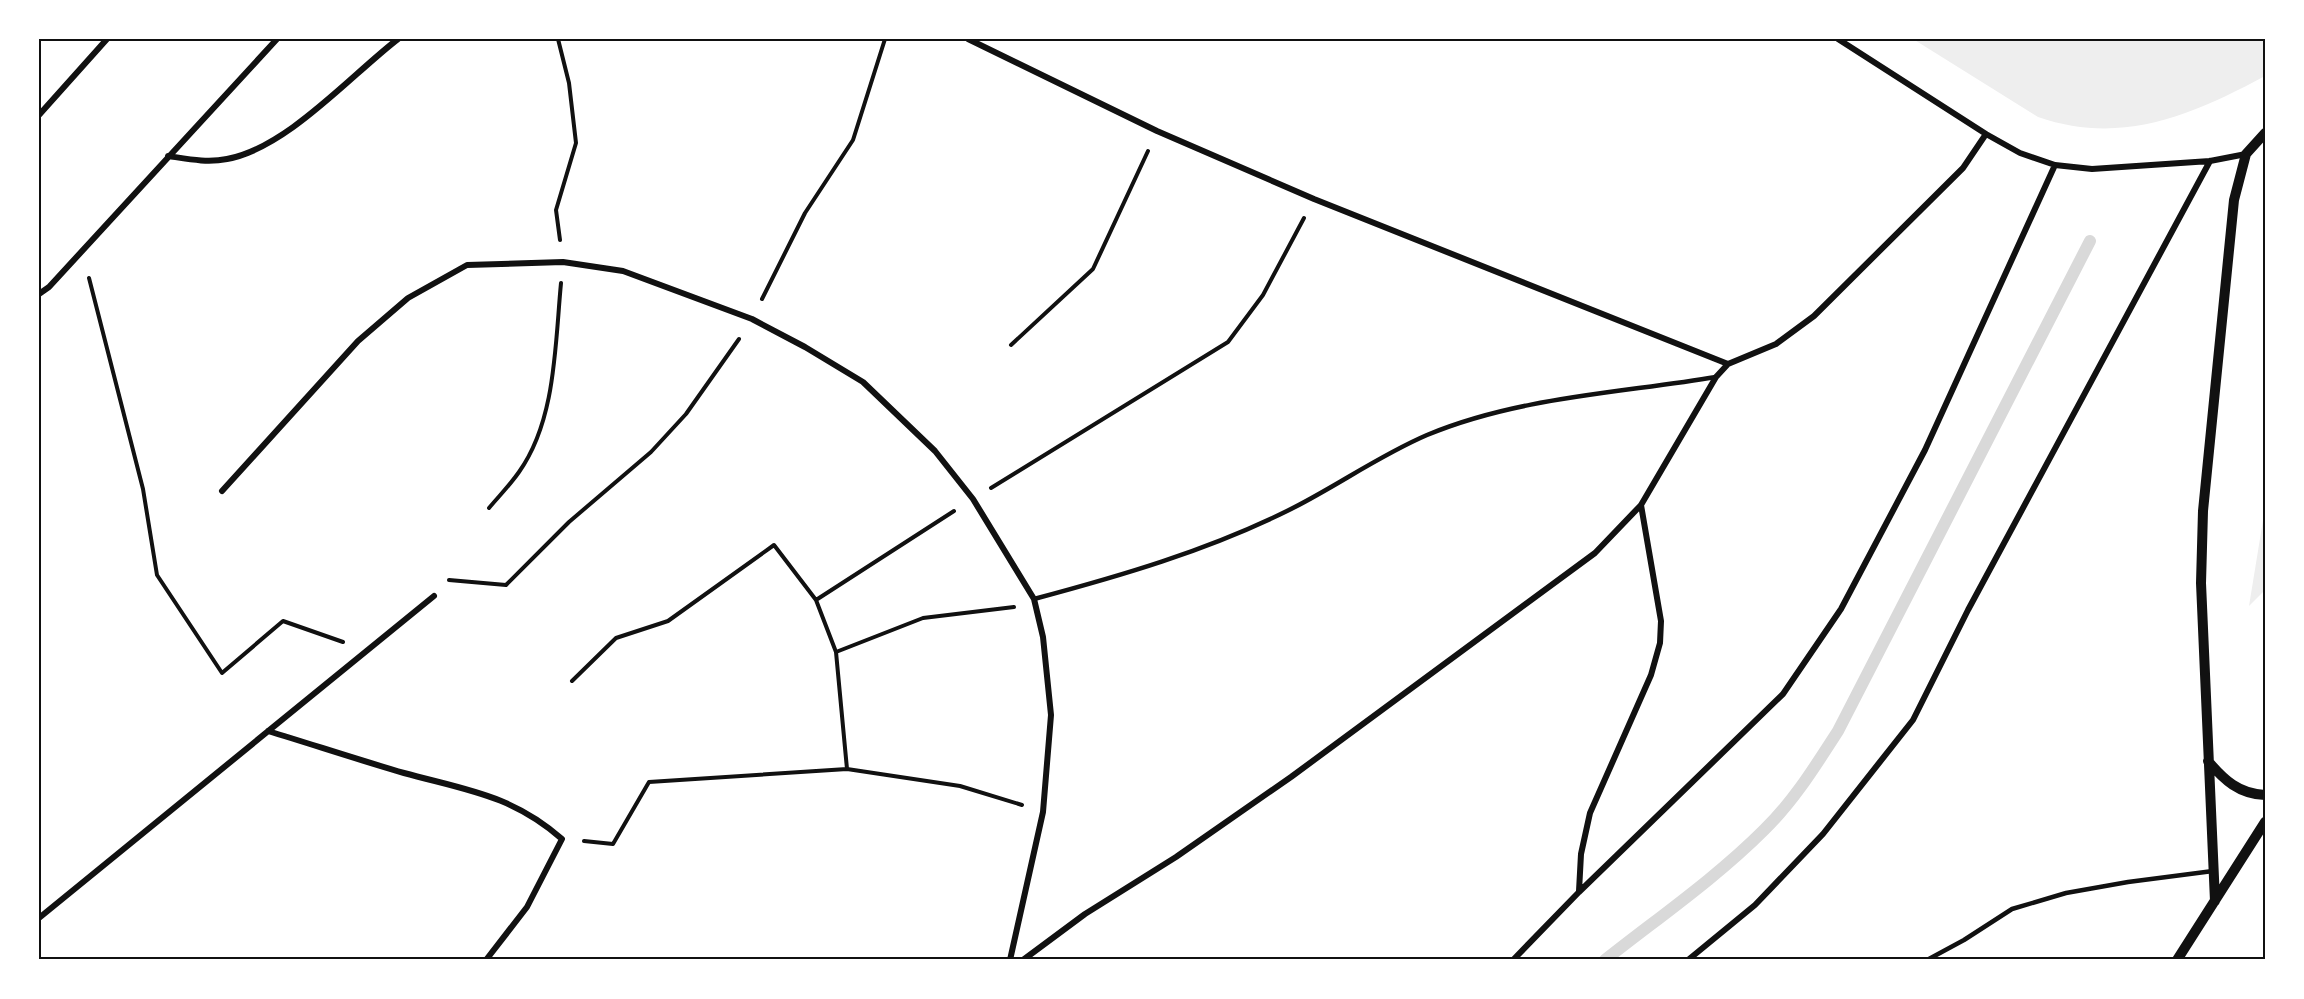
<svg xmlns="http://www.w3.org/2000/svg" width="2304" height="999" viewBox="0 0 2304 999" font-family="'PT Sans Narrow',sans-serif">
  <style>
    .green { fill: #eee }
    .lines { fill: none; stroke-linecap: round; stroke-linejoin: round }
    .stream { stroke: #d9d9d9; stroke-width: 12 }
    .path { stroke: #111; stroke-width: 4 }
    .service { stroke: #111; stroke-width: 4.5 }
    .minor { stroke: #111; stroke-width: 6 }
    .tertiary { stroke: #111; stroke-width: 10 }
    .neatline { fill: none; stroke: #111; stroke-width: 2 }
  </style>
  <rect width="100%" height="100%" fill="#fff"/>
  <path class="green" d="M1913 39H2265V76C2192 115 2122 146 2038 117Z
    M2265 508V590L2249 606Z"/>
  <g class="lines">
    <path class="stream" d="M1605 960C1658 918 1716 878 1764 830 1794 801 1816 765 1838 731L2090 241"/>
    <path class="path" d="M558 39 569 83 576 143 556 210 560 240
      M89 278 143 489 157 575 222 673 283 621 343 642
      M762 299 805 213 853 140 885 39
      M1011 345 1093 269 1148 151
      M991 488 1228 342 1263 295 1304 218
      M489 508C499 496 510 485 519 472 556 420 555 345 561 283
      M449 580 506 585 569 522 651 452 686 414 739 339
      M816 600 954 511
      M836 652 923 618 1014 607
      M572 681 616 638 668 621 774 545 816 600 836 652 847 769
      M584 841 613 844 649 782 847 769 960 786 1022 805"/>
    <path class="service" d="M1034 599C1120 576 1206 551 1287 511 1334 488 1378 456 1427 435 1518 397 1620 393 1716 377
      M1927 960 1964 940 2012 909 2066 893 2128 882 2213 871"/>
    <path class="minor" d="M968 39 1157 131 1314 199 1728 364
      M1838 39 1986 134 2020 153 2055 165 2092 169 2210 161 2246 154
      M39 115 107 39
      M168 156C188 159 207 163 227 159 287 148 351 75 398 39
      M39 294 49 287 277 39
      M222 491 358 341 408 298 467 265 563 262 623 271 752 319 805 347 863 382 935 451 973 499 1034 599 1043 637 1051 715 1043 812 1010 960
      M268 731C314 745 359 760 404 773 466 790 512 795 562 839L527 907 486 960
      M1579 891 1581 854 1590 813 1651 675 1660 643 1661 621 1641 505
      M39 918 434 596
      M1023 960 1085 914 1176 857 1291 777 1595 553 1641 505 1716 377 1728 364 1776 344 1814 316 1963 168 1986 134
      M1513 960 1579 892 1783 694 1841 609 1925 450 2055 165
      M1688 960 1755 905 1823 834 1913 720 1968 610 2210 161"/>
    <path class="tertiary" d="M2208 761C2224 780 2239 794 2265 795
      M2215 901 2201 583 2203 511 2234 200 2246 154 2265 133
      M2177 960 2265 822"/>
  </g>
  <rect width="2304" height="999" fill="none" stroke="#ffffff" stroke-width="81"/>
  <rect x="40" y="40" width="2224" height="918" class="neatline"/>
</svg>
